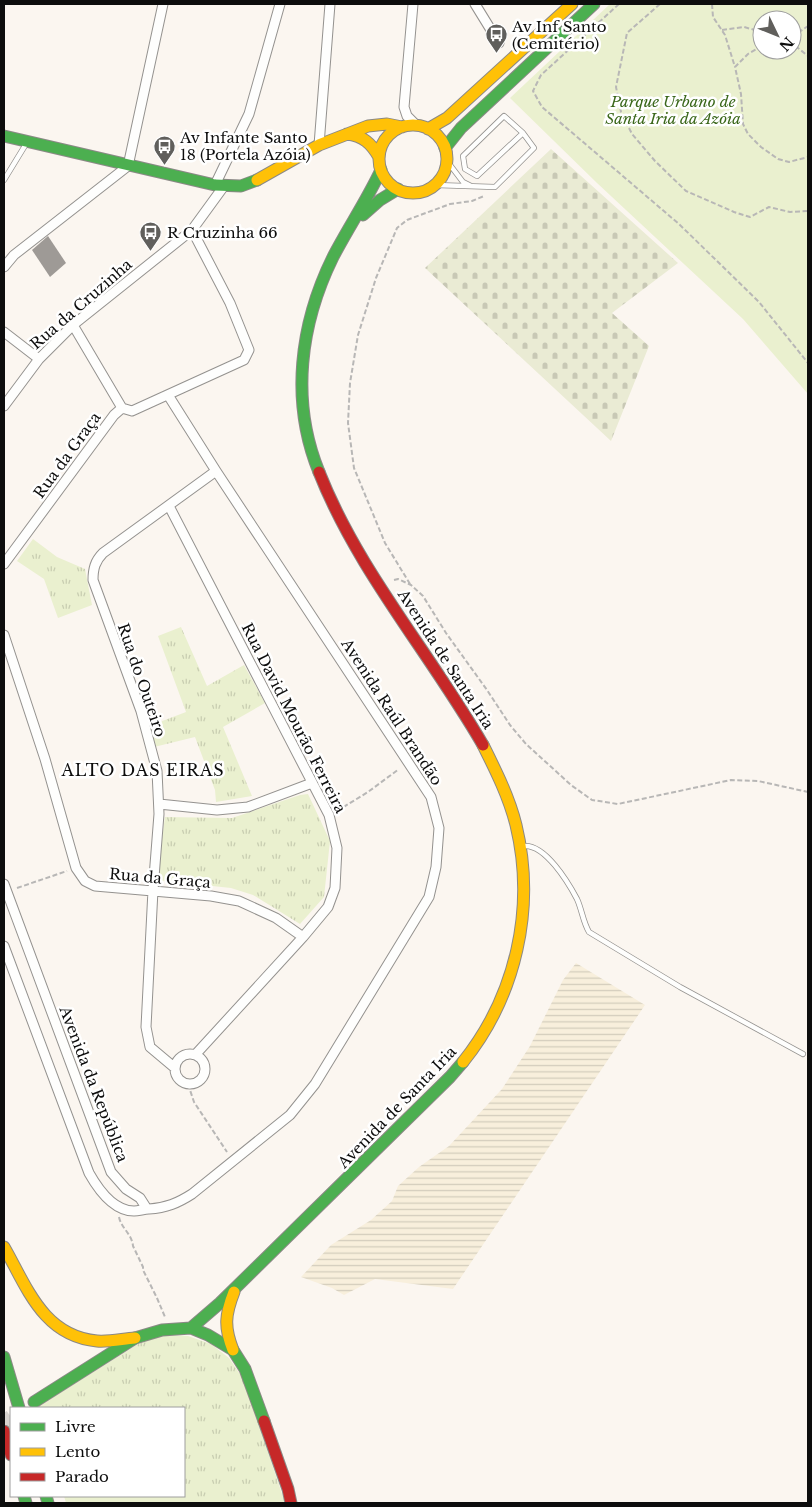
<svg xmlns="http://www.w3.org/2000/svg" width="812" height="1507" viewBox="0 0 812 1507" font-family="'Libre Baskerville',serif">
  <style>
    .farmland { fill: url(#farmland-rules) }
    .grass { fill: url(#grass-tufts) }
    .cemetery { fill: url(#cemetery-stones) }
    .park { fill: #eaf0cf; fill-rule: evenodd }
    .building { fill: #9e9a96 }
    .lines { fill: none; stroke-linecap: round; stroke-linejoin: round }
    .primary-tunnel { stroke: #d7d3ce; stroke-width: 15; stroke-dasharray: 15 8; stroke-linecap: butt }
    .lane-casing { stroke: #94928f; stroke-width: 6 }
    .street-casing { stroke: #94928f; stroke-width: 11 }
    .fast-casing { stroke: #8b8986; stroke-width: 13 }
    .slow-casing { stroke: #8b8986; stroke-width: 13 }
    .jam-casing { stroke: #8b8986; stroke-width: 13 }
    .path { stroke: #b8b7b6; stroke-width: 2; stroke-dasharray: 5 2.5; stroke-linecap: butt }
    .lane { stroke: #fefefd; stroke-width: 4.5 }
    .street { stroke: #fefefd; stroke-width: 9 }
    .fast { stroke: #4caf50; stroke-width: 11 }
    .slow { stroke: #ffc107; stroke-width: 11 }
    .jam { stroke: #c62828; stroke-width: 11 }
    .labels { text-anchor: middle; dominant-baseline: central; stroke-width: 5; stroke-linejoin: round; paint-order: stroke }
    .poi-label { font-size: 15px; fill: #0d0d0d; stroke: #fff; text-anchor: start }
    .park-label { font-size: 15px; font-style: italic; fill: #3a671a; stroke: #fff }
    .street-label { font-size: 15px; fill: #0d0d0d; stroke: #fff }
    .neighbourhood-label { font-size: 16px; letter-spacing: 1px; fill: #0d0d0d; stroke: #fff }
  </style>
  <defs>
    <pattern id="farmland-rules" width="6" height="5" patternUnits="userSpaceOnUse" patternTransform="scale(1.25)"><rect width="6" height="5" fill="#f8efdc"/><path d="M0 2.5h6" fill="none" stroke="#d3ccbc"/></pattern>
    <pattern id="grass-tufts" width="24" height="20" patternUnits="userSpaceOnUse" patternTransform="scale(1.25)"><rect width="24" height="20" fill="#eaf0cf"/><path d="M3 7l-1-3M5 7V3M7 7l1-3M15 17l-1-3M17 17v-4M19 17l1-3" fill="none" stroke="#c8cdb1"/></pattern>
    <pattern id="cemetery-stones" width="16" height="16" patternUnits="userSpaceOnUse" patternTransform="scale(1.25)"><rect width="16" height="16" fill="#eaebd4"/><path d="M2 7V4a2 2 0 0 1 4 0v3zM10 15v-3a2 2 0 0 1 4 0v3z" fill="#c8c8b5"/></pattern>
  </defs>
  <rect width="100%" height="100%" fill="#fbf6f0"/>
  <path class="farmland" d="M576 963 645 1005 453 1289 375 1279 344 1295 332 1288 301 1277 331 1245 371 1220 392 1201 398 1186 419 1167 449 1146 502 1089 530 1046 563 980Z"/>
  <path class="grass" d="M33 539 57 557 85 569 92 605 58 618 44 579 17 561Z
    M181 627 207 686 244 665 265 703 223 727 252 796 216 802 215 790 195 737 154 747 149 726 186 712 158 636Z
    M308 794 330 841 324 897 300 924 253 895 231 888 156 880 165 817 232 818 300 795Z
    M163 1335 188 1336 211 1344 229 1358 244 1380 285 1503H66L64 1496H184V1408H36L138 1344Z"/>
  <path class="cemetery" d="M551 149 678 263 612 313 649 346 611 441 425 268Z"/>
  <path class="park" d="M610 4H808V394L743 319 597 183 510 98ZM762 20H792V50H762Z"/>
  <path class="building" d="M48 236 66 263 50 277 32 250Z"/>
  <g class="lines">
    <path class="primary-tunnel" d="M4 1422 11 1417"/>
    <defs>
      <path id="lane" d="M447 161 463 182 471 186
        M4 180 26 144
        M435 185 495 187 534 148 523 133 504 116 463 156 465 169 477 176 523 133
        M524 846C545 844 568 882 577 899 582 910 583 922 589 932L680 987 803 1054"/>
      <path id="street" d="M413 4 404 107 407 116 416 125
        M475 4 499 43
        M319 145 330 4
        M215 185 249 114 280 4
        M4 267 14 255 128 166 163 4
        M73 325 122 408
        M4 332 39 359
        M4 406 39 359 73 325 192 230 224 186
        M169 506 329 815 337 848 335 888 328 907 303 937 195 1055
        M4 564 114 415 122 408 132 411 244 360 249 350 230 303 192 230
        M4 635 45 759 76 868 85 881 95 886 211 896 239 901 276 918 303 937
        M159 804 217 810 248 807 312 783
        M4 884 111 1172 126 1189 140 1198 147 1209
        M4 946 89 1173C98 1189 113 1211 134 1211 139 1211 144 1209 149 1209 166 1208 178 1203 192 1194L290 1115 315 1084 429 897 436 867 439 828 431 797 216 471 168 395
        M175 1069a15 15 0 1 1 30 0a15 15 0 1 1-30 0Z
        M175 1068 150 1047 146 1027 153 890 159 814 157 771 141 711 93 580C93 569 95 561 103 553L216 471"/>
      <path id="fast" d="M4 136 215 185 241 186 257 180
        M445 148 461 128 594 4
        M363 215 380 200 398 189
        M319 472C290 401 300 324 333 257 348 228 367 200 381 170
        M191 1328 220 1303 450 1077 463 1062
        M4 1357 19 1408
        M34 1402 135 1338 162 1330 191 1328 208 1335 233 1350 245 1369 264 1421
        M24 1496 26 1503
        M46 1496 48 1503"/>
      <path id="slow" d="M379 159a34 34 0 1 1 68 0a34 34 0 1 1-68 0Z
        M428 129 447 118 572 4
        M347 134C363 136 371 143 379 157
        M257 180 319 145 368 126 387 124 402 127
        M463 1062C516 996 536 908 516 825 509 797 496 771 483 745
        M4 1247C27 1287 43 1336 97 1341 109 1342 122 1339 135 1338
        M233 1350C224 1327 225 1315 234 1292"/>
      <path id="jam" d="M319 472C358 571 430 653 483 745
        M264 1421 288 1489 291 1503
        M4 1431 11 1455"/>
    </defs>
    <use href="#lane" class="lane-casing"/>
    <use href="#street" class="street-casing"/>
    <use href="#fast" class="fast-casing"/>
    <use href="#slow" class="slow-casing"/>
    <use href="#jam" class="jam-casing"/>
    <path class="path" d="M619 4 541 75 533 91 542 107 679 224 759 302 808 363
      M660 4 627 33 616 87 621 112 632 134 655 161 686 191 734 212 750 217 769 207 790 212 808 211
      M712 4 713 17 725 35 735 67
      M722 30 744 27 762 32
      M792 37 808 26
      M792 39 798 48 808 56
      M762 46 748 54 735 67 741 94 743 124 748 134 761 147 778 159 789 162 808 157
      M394 580 398 579 411 585 423 596 446 633 487 690 510 725 526 744 571 785 592 800 618 804 731 780 758 781 808 792
      M410 584 385 543 354 468 348 423 350 383 358 335 376 278 397 228 407 220 450 204 472 201 484 196
      M337 811 368 792 399 769
      M17 888 67 871
      M188 1084 194 1102 227 1152
      M119 1217C121 1228 132 1234 133 1246L143 1267V1270L157 1298 165 1317"/>
    <use href="#lane" class="lane"/>
    <use href="#street" class="street"/>
    <use href="#fast" class="fast"/>
    <use href="#slow" class="slow"/>
    <use href="#jam" class="jam"/>
  </g>
  <defs>
    <symbol id="bus-pin" viewBox="-11 -11 22 30"><path d="M0 17L-7.5 6A9.5 9.5 0 1 1 7.5 6Z" fill="#605f5c" stroke="#fff"/><path d="M-5-6H5V4H4V6H2V4H-2V6H-4V4H-5ZM-3.5-4V0h7V-4ZM-3.5 1.2v1.5H-2V1.2ZM2 1.2v1.5H3.5V1.2Z" fill="#fff"/></symbol>
  </defs>
  <g fill-rule="evenodd">
    <use href="#bus-pin" x="484" y="22" width="25" height="34"/>
    <use href="#bus-pin" x="152" y="134" width="25" height="34"/>
    <use href="#bus-pin" x="138" y="220" width="25" height="34"/>
  </g>
  <g class="labels">
    <g class="poi-label">
      <text x="512" y="26">Av Inf Santo<tspan x="512" dy="17">(Cemitério)</tspan></text>
      <text x="180" y="137">Av Infante Santo<tspan x="180" dy="17">18 (Portela Azóia)</tspan></text>
      <text x="167" y="232">R Cruzinha 66</text>
    </g>
    <g class="park-label">
      <text x="673" y="101">Parque Urbano de<tspan x="673" dy="17">Santa Iria da Azóia</tspan></text>
    </g>
    <g class="street-label">
      <text transform="translate(81 304) rotate(-41)">Rua da Cruzinha</text>
      <text transform="translate(67 455) rotate(-54)">Rua da Graça</text>
      <text transform="translate(446 659) rotate(57)">Avenida de Santa Iria</text>
      <text transform="translate(142 680) rotate(71)">Rua do Outeiro</text>
      <text transform="translate(392 712) rotate(57)">Avenida Raúl Brandão</text>
      <text transform="translate(294 718) rotate(63)">Rua David Mourão Ferreira</text>
      <text transform="translate(160 878) rotate(5)">Rua da Graça</text>
      <text transform="translate(94 1084) rotate(69)">Avenida da República</text>
      <text transform="translate(397 1107) rotate(-46)">Avenida de Santa Iria</text>
    </g>
    <g class="neighbourhood-label">
      <text x="143" y="770">ALTO DAS EIRAS</text>
    </g>
  </g>
  <rect width="812" height="1507" fill="none" stroke="#0d0d0d" stroke-width="10"/>
  <rect x="10" y="1407" width="175" height="90" fill="#ffffff" stroke="#9e9e9e"/>
  <rect x="20" y="1423" width="25" height="8" fill="#4caf50" stroke="#9e9e9e"/>
  <text x="55" y="1432" font-size="15" fill="#0d0d0d">Livre</text>
  <rect x="20" y="1448" width="25" height="8" fill="#ffc107" stroke="#9e9e9e"/>
  <text x="55" y="1457" font-size="15" fill="#0d0d0d">Lento</text>
  <rect x="20" y="1473" width="25" height="8" fill="#c62828" stroke="#9e9e9e"/>
  <text x="55" y="1482" font-size="15" fill="#0d0d0d">Parado</text>
  <g transform="translate(777 35) rotate(133)"><circle r="24" fill="#ffffff" stroke="#9e9e9e"/>
  <path d="M0-4L9 19L0 12L-9 19Z" fill="#605f5c"/>
  <text y="-8" font-size="14" font-weight="bold" text-anchor="middle" fill="#0d0d0d">N</text>
  </g>
</svg>
